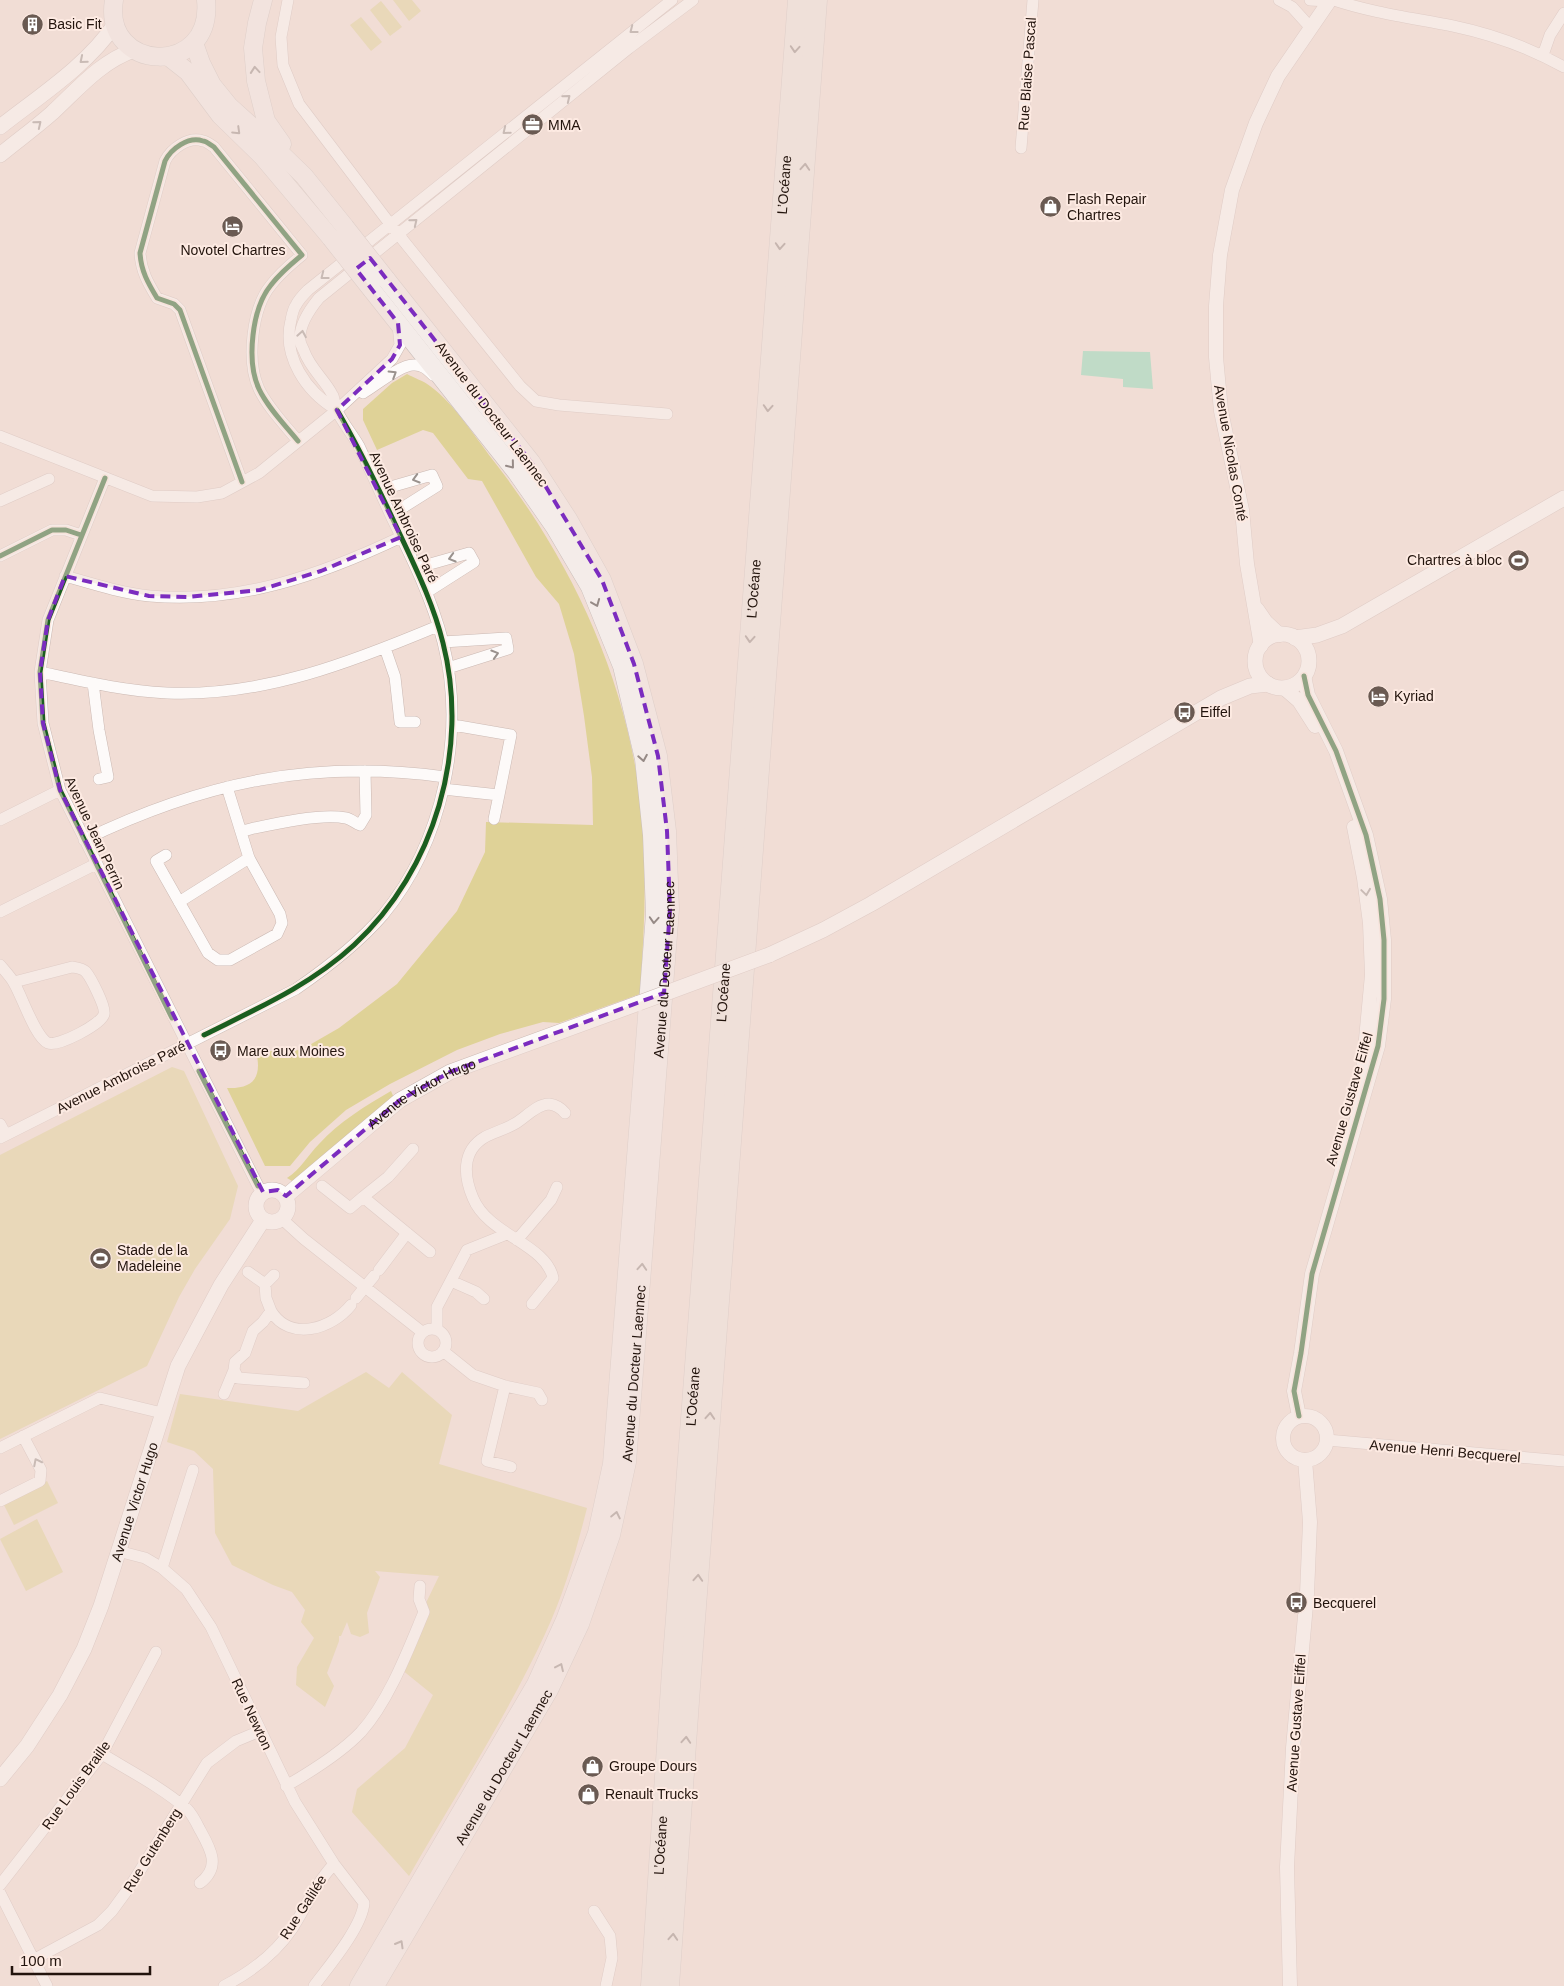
<svg xmlns="http://www.w3.org/2000/svg" width="1564" height="1986" viewBox="0 0 1564 1986" font-family="Arial,sans-serif">
  <style>
    .green { fill: #dfd297 }
    .water { fill: #86dab6 }
    .lines { fill: none; stroke-linecap: round; stroke-linejoin: round }
    .minor-casing { stroke: #cbb9b3; stroke-width: 12 }
    .tertiary-casing { stroke: #cbb9b3; stroke-width: 15 }
    .secondary-casing { stroke: #cbb9b3; stroke-width: 16 }
    .primary-casing { stroke: #cabfbb; stroke-width: 19 }
    .motorway-casing { stroke: #cabfbb; stroke-width: 21 }
    .minor { stroke: #fdfaf9; stroke-width: 11 }
    .tertiary { stroke: #fdfaf9; stroke-width: 14 }
    .secondary { stroke: #fdfaf9; stroke-width: 15 }
    .primary { stroke: #f4ece9; stroke-width: 18 }
    .motorway { stroke: #eee4de; stroke-width: 20 }
    .secondary-bridge-casing { stroke: #cbb9b3; stroke-width: 16; stroke-linecap: butt }
    .primary-bridge-casing { stroke: #cabfbb; stroke-width: 19; stroke-linecap: butt }
    .secondary-bridge { stroke: #fdfaf9; stroke-width: 15 }
    .primary-bridge { stroke: #f4ece9; stroke-width: 18 }
    .cycleway-casing { stroke: #fdeae2; stroke-width: 8 }
    .cycleway { stroke: #1b5e20; stroke-width: 5 }
    .oneway { stroke: #9a928e }
    .oneway2 { stroke: #928680 }
    .oneway3 { stroke: #968a86 }
    .marked { fill: none; stroke: #7b2cbf; stroke-width: 4; stroke-dasharray: 10 6; stroke-linejoin: round }
    .labels { text-anchor: middle; dominant-baseline: central; stroke-width: 4; stroke-linejoin: round; paint-order: stroke }
    .poi-label { font-size: 14px; fill: #22130c; stroke: #fdeae2; text-anchor: start }
    .street-label { font-size: 14px; fill: #22130c; stroke: #fdeae2 }
  </style>
  <rect width="100%" height="100%" fill="#f1ddd5"/>
  <path class="green" d="M393 0H412L421 11 409 21Z
    M381 1 402 27 390 36 370 10Z
    M361 17 382 42 371 51 350 25Z
    M407 374C414 378 424 381 430 386 454 403 477 440 496 464 565 553 617 659 636 771 649 844 645 919 640 994L559 1023 543 1022 500 1034 457 1050 390 1084 346 1110 310 1142 290 1166H265L227 1088C255 1089 262 1076 256 1051H295L306 1047 339 1028 397 984 457 911 485 852 486 822 593 825 592 777 584 716 574 654 559 604 536 577 482 481 468 479 433 433 423 430 377 450 363 420V409L392 383Z
    M172 1067 184 1071 238 1186 230 1219 195 1269 179 1297 147 1366 0 1439V1155Z
    M391 1091 394 1098 304 1173 292 1181 287 1178C301 1169 308 1155 319 1144 339 1122 365 1106 391 1091Z
    M366 1372 389 1388 402 1372 452 1415 439 1464 587 1508C576 1551 564 1594 545 1634 506 1718 455 1796 409 1876L352 1812 357 1789 405 1748 433 1695 396 1665 439 1576 375 1571 380 1577 367 1613 369 1633 360 1637 351 1634 347 1622 341 1636H339V1641L327 1673 334 1686 325 1707 296 1685 297 1667 314 1638 301 1622 305 1610 292 1592 273 1585 232 1565 215 1533 213 1469 194 1451 167 1442 180 1394 298 1411Z
    M47 1481 58 1503 14 1525 3 1503Z
    M37 1519 63 1572 26 1591 0 1539Z"/>
  <path class="water" d="M1083 351 1150 352 1153 389 1123 387V379L1081 375Z"/>
  <g class="lines">
    <defs>
      <path id="minor" d="M288 0 281 37 283 65 299 104 390 224 520 386 536 401 559 405 667 414
        M1279 0 1292 7 1310 27
        M1310 0 1329 1
        M1334 0C1373 13 1413 18 1453 26 1491 34 1530 48 1564 67
        M1543 55 1550 35 1564 13
        M1021 148 1033 0
        M363 393C375 386 400 365 413 365 422 364 428 370 433 375
        M337 410C306 392 282 356 291 320 292 315 293 309 296 305 299 299 304 294 308 290L672 0
        M0 436 152 496 197 497 222 493 259 473 337 410 392 359 400 345 398 324
        M105 478 48 620 40 672 43 723 60 790 258 1186 263 1192
        M242 482 180 310 174 304 157 298C148 283 141 271 140 253L165 161C171 149 188 136 203 141 206 141 211 145 214 147L302 255C291 264 280 273 271 285 252 308 246 361 259 389 268 408 285 425 298 441
        M380 490 432 475 437 486 391 515
        M0 501 49 479
        M0 556 52 530H66L81 535
        M416 568 469 553 474 562 427 592
        M65 576C93 584 121 593 150 596 239 604 321 575 401 537
        M443 642 506 638 508 649 448 668
        M385 648 395 677 400 722H415
        M40 672C82 681 124 691 167 693 263 697 352 662 438 626
        M93 683 99 730 108 777 99 779
        M443 789 499 795 511 735 453 725
        M494 819 499 795
        M0 820 60 790
        M241 831C269 825 318 813 346 818 351 819 355 823 360 825L366 815 365 771
        M84 840C204 782 313 759 445 777
        M166 855 156 861 208 953 218 960H230L277 934 282 923 280 914 249 858 227 787
        M179 902 249 858
        M0 912 96 864
        M0 965C5 971 11 977 14 983 22 996 35 1037 48 1043 58 1047 102 1024 104 1014 106 1007 91 978 86 972 82 968 78 968 72 967L14 982
        M0 1124 6 1135
        M0 1138 296 989C328 967 358 944 383 915 443 842 466 733 443 642 432 599 412 558 392 518 381 494 370 470 359 446 352 434 342 422 336 409 334 404 335 398 332 394 324 379 310 368 304 351 303 348 300 344 300 340 299 326 310 309 319 298L629 48 693 0
        M413 1149 388 1177 363 1197 430 1252
        M322 1186 350 1208 363 1197
        M282 1219 304 1239 422 1332
        M517 1240 551 1200 557 1187
        M379 1270 407 1233
        M248 1272 265 1284
        M451 1281 476 1292 484 1299
        M356 1298 374 1276
        M532 1304 553 1278C546 1244 488 1235 473 1198 464 1177 461 1151 485 1137 495 1132 506 1129 516 1123 526 1117 537 1104 549 1104 556 1105 561 1108 565 1113
        M271 1311 266 1298 265 1284 274 1275
        M418 1343a14 14 0 1 1 28 0a14 14 0 1 1-28 0Z
        M437 1330V1307L467 1250 507 1234
        M443 1351 473 1375 505 1386 538 1393 542 1400
        M304 1383 238 1378 234 1370 235 1362 245 1353 253 1331 263 1322 271 1311C290 1342 332 1329 351 1305
        M505 1386 487 1461 511 1467
        M224 1394 234 1370
        M1327 1440 1564 1461
        M0 1448 100 1398 162 1413
        M0 1501 40 1481 41 1470 23 1436
        M118 1551 145 1558 162 1568 186 1589 211 1627 295 1802 334 1864 364 1903C362 1927 329 1966 314 1986
        M162 1568 193 1470
        M102 1754C130 1771 161 1787 187 1809 192 1814 196 1822 199 1828 210 1848 222 1866 200 1883
        M286 1786C312 1771 341 1753 361 1732 389 1701 408 1650 424 1612L419 1599 420 1586
        M0 1885 102 1754 156 1652
        M0 1893 47 1986
        M594 1911 610 1936 612 1958 606 1986
        M33 1960 98 1925 112 1911 131 1885 207 1763 236 1741 260 1731
        M224 1986C251 1972 275 1954 292 1929 306 1907 316 1883 334 1864"/>
      <path id="tertiary" d="M1257 609 1266 622 1280 635
        M1261 646 1247 564 1242 510 1221 411 1216 357V306L1220 255 1232 190 1256 123 1278 76 1330 0
        M1284 688 1299 701 1315 726
        M1354 827 1364 878 1370 923 1372 975 1363 1071
        M1283 1438a22 22 0 1 1 44 0a22 22 0 1 1-44 0Z
        M1299 1416 1294 1391 1301 1353 1312 1274 1378 1046 1384 999V940L1380 899 1366 835 1336 751 1308 695 1304 676
        M1290 1986 1287 1867 1293 1748 1307 1594 1310 1522 1305 1460"/>
      <g id="secondary">
        <path d="M0 127C38 97 88 65 115 24"/>
        <path d="M0 155C17 141 35 128 52 113 78 89 100 62 134 50"/>
        <circle cx="1282" cy="661" r="27"/>
        <path d="M1295 638 1317 635 1342 626 1564 498"/>
        <path d="M769 955 823 930 871 904 1221 698 1250 686 1268 684"/>
        <circle cx="272" cy="1206" r="16"/>
        <path id="s1" d="M286 1196 400 1100 450 1072 639 1003"/>
        <path id="s2" d="M0 1779 27 1746 60 1695 84 1649 101 1606 178 1366 221 1285 263 1220"/>
      </g>
      <g id="primary">
        <path d="M114 0C102 73 214 78 206 0"/>
        <path d="M263 0 257 23 253 48 256 81 266 121 282 144"/>
        <path d="M194 43 201 63 212 85 229 106 270 143 304 176 345 227"/>
        <path d="M169 57 188 72 220 115 262 156 331 238"/>
        <path d="M359 1986 536 1684 565 1620 597 1533 612 1464 655 914 652 835 644 759 622 666 590 587 554 526 517 473 372 290"/>
        <path id="s3" d="M375 1986 549 1690 580 1624 611 1535 627 1462 670 909 667 831 658 756 634 664 602 580 568 519 531 462 386 279"/>
      </g>
      <g id="motorway">
        <path id="s4" d="M651 1986 672 1671 798 0"/>
        <path d="M669 1986 691 1673 817 0"/>
      </g>
    </defs>
    <use href="#minor" class="minor-casing"/>
    <use href="#tertiary" class="tertiary-casing"/>
    <use href="#secondary" class="secondary-casing"/>
    <use href="#primary" class="primary-casing"/>
    <use href="#motorway" class="motorway-casing"/>
    <use href="#minor" class="minor"/>
    <use href="#tertiary" class="tertiary"/>
    <use href="#secondary" class="secondary"/>
    <use href="#primary" class="primary"/>
    <use href="#motorway" class="motorway"/>
    <defs>
      <path id="secondary-bridge" d="M639 1003 769 955"/>
      <path id="primary-bridge" d="M345 227 386 279
        M331 238 372 290"/>
    </defs>
    <use href="#secondary-bridge" class="secondary-bridge-casing"/>
    <use href="#primary-bridge" class="primary-bridge-casing"/>
    <use href="#secondary-bridge" class="secondary-bridge"/>
    <use href="#primary-bridge" class="primary-bridge"/>
    <defs>
      <path id="cycleway" d="M105 478 48 620 40 672 43 723 60 790 172 1018
        M242 482 180 310 174 304 157 298C148 283 141 271 140 253L165 161C171 149 188 136 203 141 206 141 211 145 214 147L302 255C291 264 280 273 271 285 252 308 246 361 259 389 268 408 285 425 298 441
        M0 556 52 530H66L81 535
        M204 1035C256 1009 311 985 354 945 435 870 470 749 443 643 432 598 410 557 391 515 374 479 357 444 337 410
        M199 1071 258 1186
        M1299 1416 1294 1391 1301 1353 1312 1274 1378 1046 1384 999V940L1380 899 1366 835 1336 751 1308 695 1304 676"/>
    </defs>
    <use href="#cycleway" class="cycleway-casing"/>
    <use href="#cycleway" class="cycleway"/>
  </g>
  <defs><path id="oneway-chevron" d="M-2-3.5L2.5 0L-2 3.5" fill="none" stroke-width="1.6" stroke-linecap="round" stroke-linejoin="round" transform="scale(1.25)"/></defs>
  <g class="oneway">
    <use href="#oneway-chevron" transform="translate(633 30) rotate(142)"/>
    <use href="#oneway-chevron" transform="translate(83 60) rotate(140)"/>
    <use href="#oneway-chevron" transform="translate(567 98) rotate(-39)"/>
    <use href="#oneway-chevron" transform="translate(38 124) rotate(-39)"/>
    <use href="#oneway-chevron" transform="translate(506 131) rotate(141)"/>
    <use href="#oneway-chevron" transform="translate(414 222) rotate(-39)"/>
    <use href="#oneway-chevron" transform="translate(324 276) rotate(142)"/>
    <use href="#oneway-chevron" transform="translate(302 334) rotate(-80)"/>
    <use href="#oneway-chevron" transform="translate(393 374) rotate(-32)"/>
    <use href="#oneway-chevron" transform="translate(416 479) rotate(164)"/>
    <use href="#oneway-chevron" transform="translate(452 558) rotate(164)"/>
    <use href="#oneway-chevron" transform="translate(495 654) rotate(-17)"/>
    <use href="#oneway-chevron" transform="translate(1366 892) rotate(82)"/>
    <use href="#oneway-chevron" transform="translate(37 1462) rotate(-117)"/>
  </g>
  <g class="oneway2">
    <use href="#oneway-chevron" transform="translate(795 49) rotate(94)"/>
    <use href="#oneway-chevron" transform="translate(805 167) rotate(-86)"/>
    <use href="#oneway-chevron" transform="translate(780 246) rotate(94)"/>
    <use href="#oneway-chevron" transform="translate(768 408) rotate(94)"/>
    <use href="#oneway-chevron" transform="translate(750 639) rotate(94)"/>
    <use href="#oneway-chevron" transform="translate(710 1416) rotate(-86)"/>
    <use href="#oneway-chevron" transform="translate(698 1578) rotate(-86)"/>
    <use href="#oneway-chevron" transform="translate(686 1740) rotate(-86)"/>
    <use href="#oneway-chevron" transform="translate(673 1937) rotate(-86)"/>
  </g>
  <g class="oneway3">
    <use href="#oneway-chevron" transform="translate(255 70) rotate(-95)"/>
    <use href="#oneway-chevron" transform="translate(237 131) rotate(44)"/>
    <use href="#oneway-chevron" transform="translate(511 465) rotate(51)"/>
    <use href="#oneway-chevron" transform="translate(596 603) rotate(68)"/>
    <use href="#oneway-chevron" transform="translate(643 758) rotate(80)"/>
    <use href="#oneway-chevron" transform="translate(654 920) rotate(94)"/>
    <use href="#oneway-chevron" transform="translate(642 1267) rotate(-86)"/>
    <use href="#oneway-chevron" transform="translate(616 1515) rotate(-78)"/>
    <use href="#oneway-chevron" transform="translate(560 1667) rotate(-65)"/>
    <use href="#oneway-chevron" transform="translate(400 1944) rotate(-60)"/>
  </g>
  <path d="M0 0H1564V1986H0ZM370 258 531 462 602 580 634 664 658 756 667 831 670 909 664 993 450 1072 400 1100 286 1196 278 1190 263 1192 60 790 43 723 40 672 48 620 65 576 149 596 187 597 260 590 321 571 401 537 337 410 392 359 400 345 398 323 356 269Z" fill="#f1ddd5" fill-opacity=".55" fill-rule="evenodd"/>
  <path class="marked" d="M370 258 531 462 602 580 634 664 658 756 667 831 670 909 664 993 450 1072 400 1100 286 1196 278 1190 263 1192 60 790 43 723 40 672 48 620 65 576 149 596 187 597 260 590 321 571 401 537 337 410 392 359 400 345 398 323 356 269Z"/>
  <defs>
    <symbol id="building-disc" viewBox="-11 -11 22 22"><circle r="9.5" fill="#6a5a52" stroke="#fdeae2"/><path d="M-4-6H4V6H1V3H-1V6H-4ZM-2.5-4.3h1.7v1.8h-1.7ZM.8-4.3h1.7v1.8H.8ZM-2.5-1h1.7V.8h-1.7ZM.8-1h1.7V.8H.8Z" fill="#fff"/></symbol>
    <symbol id="office-disc" viewBox="-11 -11 22 22"><circle r="9.5" fill="#6a5a52" stroke="#fdeae2"/><path d="M-6-3h4V-5.5h4V-3h4V5H-6ZM-1-4.5V-3h2v-1.5ZM-6 0V1H6V0Z" fill="#fff"/></symbol>
    <symbol id="shop-disc" viewBox="-11 -11 22 22"><circle r="9.5" fill="#6a5a52" stroke="#fdeae2"/><path d="M-5-2.5h2.3a2.7 3.5 0 0 1 5.4 0H5L5.5 6h-11ZM-1.5-2.5h3a1.5 2.3 0 0 0-3 0Z" fill="#fff"/></symbol>
    <symbol id="hotel-disc" viewBox="-11 -11 22 22"><circle r="9.5" fill="#6a5a52" stroke="#fdeae2"/><path d="M-6-4.5h1.5V1H6V5H4.5V3h-9V5H-6ZM-4 0a1.8 1.8 0 1 1 3.6 0ZM.5 0V-2.5h3Q6-2.5 6 0Z" fill="#fff"/></symbol>
    <symbol id="stadium-disc" viewBox="-11 -11 22 22"><circle r="9.5" fill="#6a5a52" stroke="#fdeae2"/><path d="M0-5a6.5 5 0 1 0 0 10a6.5 5 0 1 0 0-10ZM-3.5-1.8h7v3.6h-7Z" fill="#fff"/></symbol>
    <symbol id="bus-disc" viewBox="-11 -11 22 22"><circle r="9.5" fill="#6a5a52" stroke="#fdeae2"/><path d="M-5-6H5V4H4V6H2V4H-2V6H-4V4H-5ZM-3.5-4V0h7V-4ZM-3.5 1.2v1.5H-2V1.2ZM2 1.2v1.5H3.5V1.2Z" fill="#fff"/></symbol>
  </defs>
  <g fill-rule="evenodd">
    <use href="#building-disc" x="20" y="12" width="25" height="25"/>
    <use href="#office-disc" x="520" y="112" width="25" height="25"/>
    <use href="#shop-disc" x="1038" y="194" width="25" height="25"/>
    <use href="#hotel-disc" x="220" y="214" width="25" height="25"/>
    <use href="#stadium-disc" x="1506" y="548" width="25" height="25"/>
    <use href="#hotel-disc" x="1366" y="684" width="25" height="25"/>
    <use href="#bus-disc" x="1172" y="700" width="25" height="25"/>
    <use href="#bus-disc" x="208" y="1038" width="25" height="25"/>
    <use href="#stadium-disc" x="88" y="1246" width="25" height="25"/>
    <use href="#bus-disc" x="1284" y="1590" width="25" height="25"/>
    <use href="#shop-disc" x="580" y="1754" width="25" height="25"/>
    <use href="#shop-disc" x="576" y="1782" width="25" height="25"/>
  </g>
  <g class="labels">
    <g class="poi-label">
      <text x="48" y="24">Basic Fit</text>
      <text x="548" y="125">MMA</text>
      <text x="1067" y="199">Flash Repair<tspan x="1067" dy="16">Chartres</tspan></text>
      <text x="233" y="250" text-anchor="middle">Novotel Chartres</text>
      <text x="1502" y="560" text-anchor="end">Chartres à bloc</text>
      <text x="1394" y="696">Kyriad</text>
      <text x="1200" y="712">Eiffel</text>
      <text x="237" y="1051">Mare aux Moines</text>
      <text x="117" y="1250">Stade de la<tspan x="117" dy="16">Madeleine</tspan></text>
      <text x="1313" y="1603">Becquerel</text>
      <text x="609" y="1766">Groupe Dours</text>
      <text x="605" y="1794">Renault Trucks</text>
    </g>
    <g class="street-label">
      <text transform="translate(1027 74) rotate(-86)">Rue Blaise Pascal</text>
      <text stroke="none"><textPath href="#s4" startOffset="1806">L’Océane</textPath></text>
      <text transform="translate(492 414) rotate(53)">Avenue du Docteur Laennec</text>
      <text transform="translate(1231 453) rotate(80)">Avenue Nicolas Conté</text>
      <text transform="translate(404 517) rotate(65)">Avenue Ambroise Paré</text>
      <text stroke="none"><textPath href="#s4" startOffset="1401">L’Océane</textPath></text>
      <text transform="translate(95 833) rotate(65)">Avenue Jean Perrin</text>
      <text stroke="none"><textPath href="#s3" startOffset="1079">Avenue du Docteur Laennec</textPath></text>
      <text stroke="none"><textPath href="#s4" startOffset="996">L’Océane</textPath></text>
      <text transform="translate(121 1077) rotate(-27)">Avenue Ambroise Paré</text>
      <text stroke="none"><textPath href="#s1" startOffset="171">Avenue Victor Hugo</textPath></text>
      <text transform="translate(1349 1099) rotate(-74)">Avenue Gustave Eiffel</text>
      <text stroke="none"><textPath href="#s3" startOffset="674">Avenue du Docteur Laennec</textPath></text>
      <text stroke="none"><textPath href="#s4" startOffset="591">L’Océane</textPath></text>
      <text transform="translate(1445 1451) rotate(5)">Avenue Henri Becquerel</text>
      <text stroke="none"><textPath href="#s2" startOffset="311">Avenue Victor Hugo</textPath></text>
      <text transform="translate(252 1714) rotate(65)">Rue Newton</text>
      <text transform="translate(1296 1723) rotate(-86)">Avenue Gustave Eiffel</text>
      <text stroke="none"><textPath href="#s3" startOffset="254">Avenue du Docteur Laennec</textPath></text>
      <text transform="translate(76 1785) rotate(-54)">Rue Louis Braille</text>
      <text stroke="none"><textPath href="#s4" startOffset="141">L’Océane</textPath></text>
      <text transform="translate(152 1850) rotate(-58)">Rue Gutenberg</text>
      <text transform="translate(303 1907) rotate(-57)">Rue Galilée</text>
    </g>
  </g>
  <path d="M12 1966v8h138v-8" fill="none" stroke="#22130c" stroke-width="2.5"/>
  <text x="20" y="1966" font-size="15" fill="#22130c" stroke="#fdeae2" stroke-width="4" paint-order="stroke">100 m</text>
</svg>
